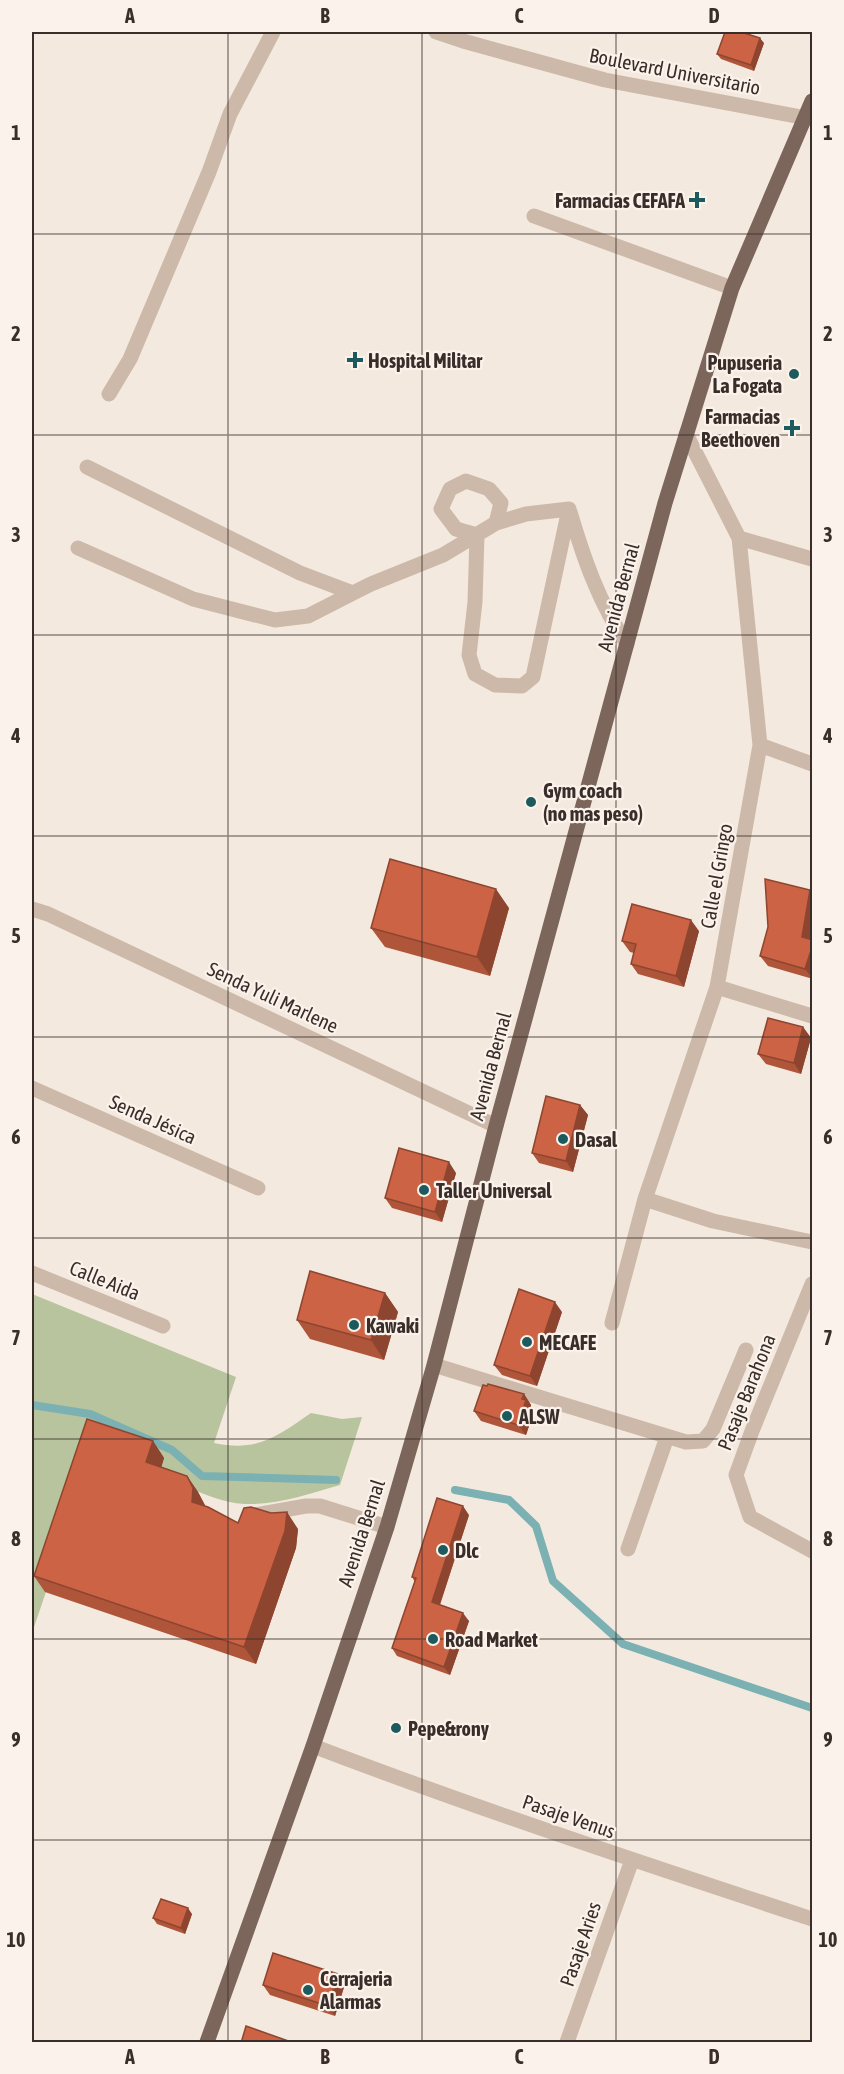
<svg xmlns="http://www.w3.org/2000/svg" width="844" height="2074" viewBox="0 0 844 2074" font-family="'Asap Condensed',sans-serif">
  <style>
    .green { fill: #b7c49d }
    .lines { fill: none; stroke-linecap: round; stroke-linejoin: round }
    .stream { stroke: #7bb1b2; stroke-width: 8 }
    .minor { stroke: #cdb9a9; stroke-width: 15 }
    .major { stroke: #7c655a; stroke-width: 15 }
    .wall { fill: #af553a }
    .shaded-wall { fill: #8e4530 }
    .building { fill: #cb6344; stroke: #8e4530; stroke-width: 1.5 }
    .grid { fill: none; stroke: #392e29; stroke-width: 1.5; stroke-opacity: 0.55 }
    .poi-dot { fill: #1c5a5d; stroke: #fbf3eb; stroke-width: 2 }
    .labels { text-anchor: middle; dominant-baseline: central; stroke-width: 4.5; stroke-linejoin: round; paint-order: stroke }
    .street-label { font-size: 20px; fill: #392e29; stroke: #fbf3eb }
    .poi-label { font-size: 20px; font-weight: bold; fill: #392e29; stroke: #fbf3eb; text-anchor: start }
    .neatline { fill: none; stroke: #392e29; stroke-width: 2 }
    .grid-label { font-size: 20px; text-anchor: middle; font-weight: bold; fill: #392e29 }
  </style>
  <rect width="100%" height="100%" fill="#f4e9de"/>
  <path class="green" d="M32 1294 236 1377 214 1443C258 1452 276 1437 311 1413L342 1419 362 1417 340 1485C309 1494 277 1505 245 1504 200 1502 138 1459 99 1436L32 1633Z"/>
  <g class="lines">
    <path class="stream" d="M32 1405 90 1414 172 1450 202 1476 336 1480
      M455 1490 509 1500 536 1526 553 1581 623 1644 812 1708"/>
    <path class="minor" d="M436 32 463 41 605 80 812 119
      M534 216 732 288
      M109 394 130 359 209 172 230 114 273 32
      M87 467 300 573 353 593 371 584 443 555 496 523 526 514 569 509
      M570 512C584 559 599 603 627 644
      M496 523 501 503 489 489 466 481 450 489 441 509 456 529 477 535 475 602 469 655 475 674 495 685 522 686 533 677 569 509
      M739 538 812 559
      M78 548 193 599 275 620 308 616 353 593
      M760 745 812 764
      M32 909 48 914 496 1126
      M717 987 812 1016
      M32 1088 258 1188
      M645 1199 713 1221 812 1242
      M32 1273 163 1326
      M812 1284 752 1431 736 1475 750 1517 812 1551
      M612 1323 645 1199 717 987 760 745 739 538 686 434
      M434 1365 686 1442 703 1441 713 1429 746 1350
      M255 1515 306 1506H320L387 1527
      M628 1549 667 1437
      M313 1746C478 1809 645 1864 812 1919
      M567 2042 632 1860"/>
    <path class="major" d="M207 2042 313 1746 387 1527 434 1365 496 1126 665 503 732 288 812 101"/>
  </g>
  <path class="wall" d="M764 43 754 71 721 59 717 54Z
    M810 890 813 893V927L810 939 813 940V979L768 966 760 956Z
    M509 908 490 976 385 947 371 928Z
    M699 931 684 987 638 974 631 964 634 953 630 952 622 941Z
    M803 1027 811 1038 801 1074 766 1064 758 1054Z
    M580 1105 588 1115 573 1172 539 1163 532 1153Z
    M456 1173 442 1222 392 1208 385 1198Z
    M385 1293 398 1312 384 1360 310 1339 297 1320Z
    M562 1312 537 1386 502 1375 494 1365Z
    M487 1386 524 1394 531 1405V1407L534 1411 526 1435 481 1421 474 1411Z
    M153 1441 164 1458 161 1467 187 1476 198 1492 205 1506 238 1523 298 1529 296 1548 256 1664 45 1592 34 1576Z
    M469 1515 440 1605 469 1621 450 1675 397 1656 392 1648 415 1582 412 1577Z
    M192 1914 185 1934 157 1924 153 1918Z
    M338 1974 345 1984 335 2016 270 1995 263 1985Z"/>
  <path class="shaded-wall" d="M760 38 764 43 754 71 751 65Z
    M496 889 509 908 490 976 477 957Z
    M810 890 813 893V927L809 947 802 937Z
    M691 920 699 931 684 987 676 976Z
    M813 944V979L805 969Z
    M803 1027 811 1038 801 1074 794 1063Z
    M580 1105 588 1115 573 1172 566 1161Z
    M449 1162 456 1173 442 1222 435 1212Z
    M385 1293 398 1312 384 1360 371 1340Z
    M555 1302 562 1312 537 1386 530 1376Z
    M524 1394 531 1405V1407L534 1411 526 1435 518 1425Z
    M153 1441 164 1458 158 1479 146 1462Z
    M187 1476 198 1492 205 1505 204 1519 192 1502Z
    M463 1506 469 1515 438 1610 432 1602Z
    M287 1512 298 1529 296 1548 256 1664 244 1647Z
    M463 1613 469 1621 450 1675 444 1667Z
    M188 1908 192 1914 185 1934 181 1928Z
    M338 1974 345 1984 335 2016 328 2006Z"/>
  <path class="building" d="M725 32H741L760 38 751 65 717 54Z
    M390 859 496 889 477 957 371 928Z
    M765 879 810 890 802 937 813 940V944L805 969 760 956 768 927Z
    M632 904 691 920 676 976 631 964 636 944 622 941Z
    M768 1018 803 1027 794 1063 758 1054Z
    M546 1096 580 1105 566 1161 532 1153Z
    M399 1148 449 1162 435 1212 385 1198Z
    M310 1271 385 1293 371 1340 297 1320Z
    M519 1289 555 1302 530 1376 494 1365Z
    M488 1384 524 1394 522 1399 526 1400 518 1425 474 1411 483 1385 487 1386Z
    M87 1419 153 1441 146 1462 187 1476 193 1488 192 1502 208 1507 238 1523 244 1508 251 1507 271 1513 287 1512 285 1531 244 1647 34 1576Z
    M437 1498 463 1506 432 1602 463 1613 444 1667 392 1648 416 1578 412 1577Z
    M161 1899 188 1908 181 1928 153 1918Z
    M273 1953 338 1974 328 2006 263 1985Z
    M246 2026 294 2043H241Z"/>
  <path class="grid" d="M228 32V2042M422 32V2042M616 32V2042M32 234H812M32 435H812M32 635H812M32 836H812M32 1037H812M32 1238H812M32 1439H812M32 1639H812M32 1840H812"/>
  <g class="poi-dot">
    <path d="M694 191h6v6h6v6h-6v6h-6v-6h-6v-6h6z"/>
    <path d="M352 351h6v6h6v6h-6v6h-6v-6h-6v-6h6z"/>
    <circle cx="794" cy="374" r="6"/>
    <path d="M789 419h6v6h6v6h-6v6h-6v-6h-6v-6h6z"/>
    <circle cx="531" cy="802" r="6"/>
    <circle cx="563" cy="1139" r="6"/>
    <circle cx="424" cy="1190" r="6"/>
    <circle cx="354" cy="1325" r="6"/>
    <circle cx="527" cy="1342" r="6"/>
    <circle cx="507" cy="1416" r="6"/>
    <circle cx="443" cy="1550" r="6"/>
    <circle cx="433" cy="1639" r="6"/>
    <circle cx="396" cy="1728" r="6"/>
    <circle cx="308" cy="1990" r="6"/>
  </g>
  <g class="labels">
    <g class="street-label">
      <text transform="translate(675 71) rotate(11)">Boulevard Universitario</text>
      <text transform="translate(618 597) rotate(-75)">Avenida Bernal</text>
      <text transform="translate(716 876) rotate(-80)">Calle el Gringo</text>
      <text transform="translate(273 997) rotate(25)">Senda Yuli Marlene</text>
      <text transform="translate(490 1066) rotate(-75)">Avenida Bernal</text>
      <text transform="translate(153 1119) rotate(24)">Senda Jésica</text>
      <text transform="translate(105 1280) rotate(22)">Calle Aida</text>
      <text transform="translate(746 1392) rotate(-68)">Pasaje Barahona</text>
      <text transform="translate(361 1533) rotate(-72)">Avenida Bernal</text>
      <text transform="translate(569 1816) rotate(19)">Pasaje Venus</text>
      <text transform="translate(580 1944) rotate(-71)">Pasaje Aries</text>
    </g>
    <g class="poi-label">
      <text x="685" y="200" text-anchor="end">Farmacias CEFAFA</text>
      <text x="368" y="360">Hospital Militar</text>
      <text x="782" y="362" text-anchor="end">Pupuseria<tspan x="782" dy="23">La Fogata</tspan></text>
      <text x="780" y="416" text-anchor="end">Farmacias<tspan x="780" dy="23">Beethoven</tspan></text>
      <text x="543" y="790">Gym coach<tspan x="543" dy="23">(no mas peso)</tspan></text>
      <text x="575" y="1139">Dasal</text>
      <text x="436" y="1190">Taller Universal</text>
      <text x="366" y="1325">Kawaki</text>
      <text x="539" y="1342">MECAFE</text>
      <text x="519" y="1416">ALSW</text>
      <text x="455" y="1550">Dlc</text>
      <text x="445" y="1639">Road Market</text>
      <text x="408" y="1728">Pepe&amp;rony</text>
      <text x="320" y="1978">Cerrajeria<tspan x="320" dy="23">Alarmas</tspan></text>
    </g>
  </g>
  <rect width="844" height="2074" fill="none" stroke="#fbf3eb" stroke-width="66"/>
  <rect x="33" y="33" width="778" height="2008" class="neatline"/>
  <g class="grid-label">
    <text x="130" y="23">A</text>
    <text x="325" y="23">B</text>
    <text x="519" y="23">C</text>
    <text x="714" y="23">D</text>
    <text x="16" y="140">1</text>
    <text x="828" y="140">1</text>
    <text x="16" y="341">2</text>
    <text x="828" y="341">2</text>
    <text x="16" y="542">3</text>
    <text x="828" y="542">3</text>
    <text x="16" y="743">4</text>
    <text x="828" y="743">4</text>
    <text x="16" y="943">5</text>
    <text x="828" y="943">5</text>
    <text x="16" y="1144">6</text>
    <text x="828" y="1144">6</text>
    <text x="16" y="1345">7</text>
    <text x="828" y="1345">7</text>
    <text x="16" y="1546">8</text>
    <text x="828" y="1546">8</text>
    <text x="16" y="1747">9</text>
    <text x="828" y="1747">9</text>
    <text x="16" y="1947">10</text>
    <text x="828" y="1947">10</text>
    <text x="130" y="2064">A</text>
    <text x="325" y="2064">B</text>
    <text x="519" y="2064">C</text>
    <text x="714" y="2064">D</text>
  </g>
</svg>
